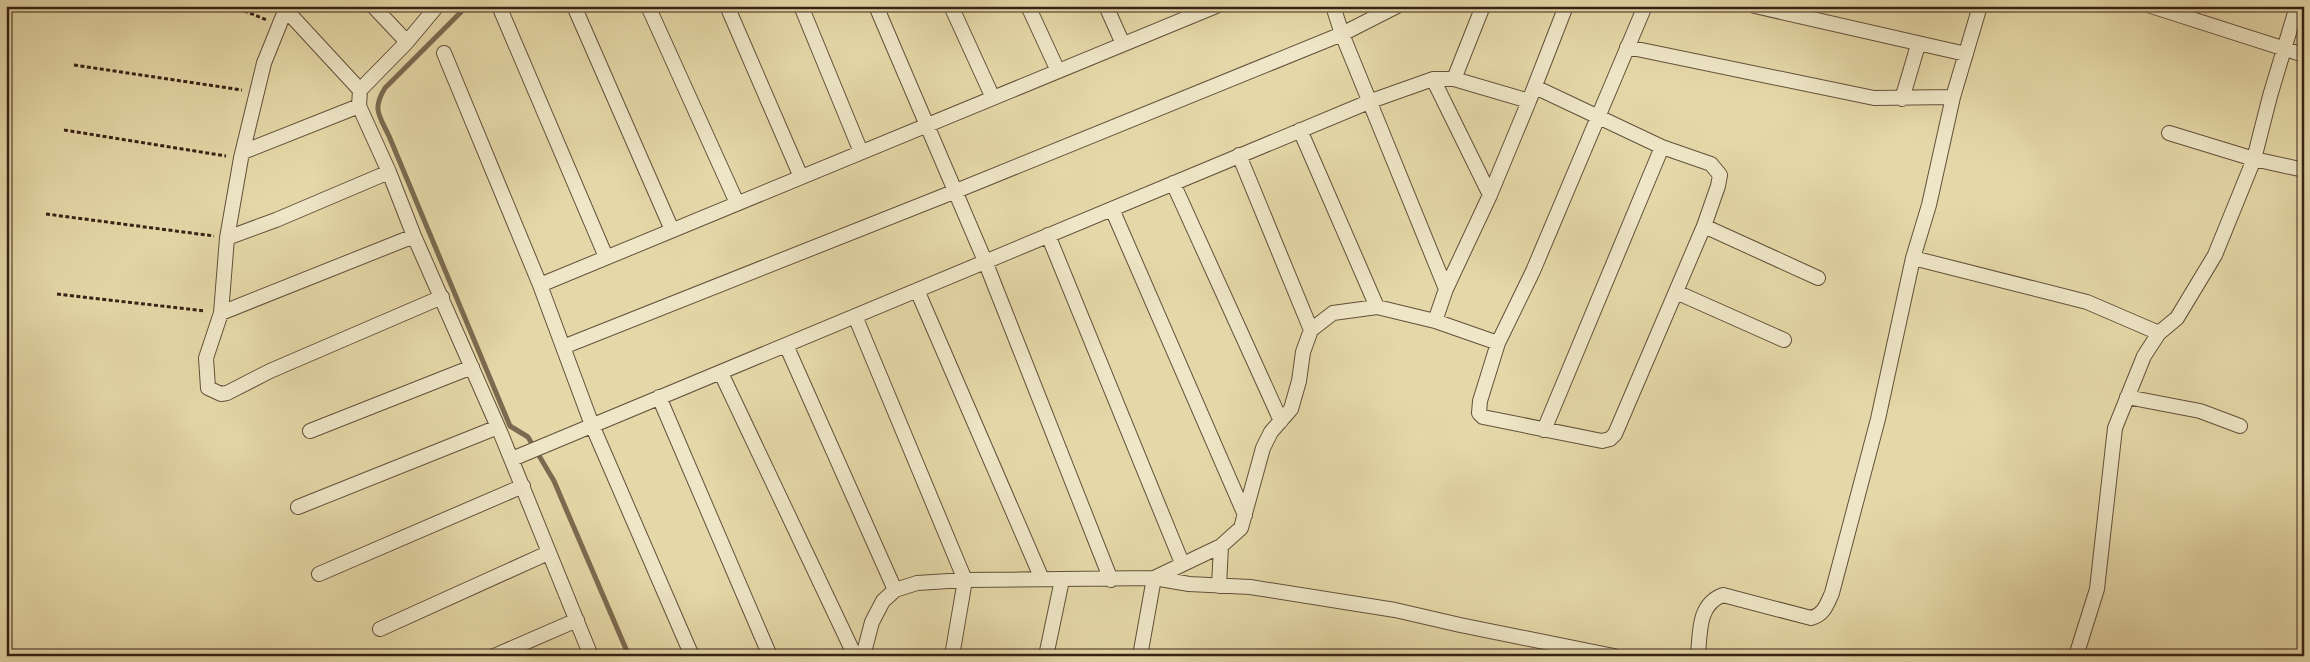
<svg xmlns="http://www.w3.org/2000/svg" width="2310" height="662" viewBox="0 0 2310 662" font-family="'Gentium Book Plus',serif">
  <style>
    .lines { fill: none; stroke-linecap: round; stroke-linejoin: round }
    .stream { stroke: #7c6a50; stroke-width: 5 }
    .street-casing { stroke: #62503a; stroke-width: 16 }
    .path { stroke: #372216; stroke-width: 3; stroke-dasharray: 4 2.5; stroke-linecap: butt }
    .street { stroke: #eee6c6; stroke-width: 14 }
  </style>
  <rect width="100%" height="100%" fill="#e5d8a8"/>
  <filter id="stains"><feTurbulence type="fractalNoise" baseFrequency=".004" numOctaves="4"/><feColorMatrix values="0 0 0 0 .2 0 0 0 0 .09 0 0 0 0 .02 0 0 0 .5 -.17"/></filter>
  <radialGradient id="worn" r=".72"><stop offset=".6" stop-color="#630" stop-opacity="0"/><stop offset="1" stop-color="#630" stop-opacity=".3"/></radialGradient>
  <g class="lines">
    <path class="stream" d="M467 6 385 88C372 109 379 115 389 136L510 426 528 437 554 481 629 656"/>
    <defs>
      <path id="street" d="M287 6 264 63 241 158 227 238 221 313 206 358 208 388 221 394 227 393 270 371 442 297
        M373 6 407 42
        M437 6 407 42 360 90 359 106 389 172 414 236 501 434 591 656
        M499 6 606 257
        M574 6 672 230
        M648 6 737 203
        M727 6 801 177
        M801 6 861 152
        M876 6 985 261 1111 580
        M951 6 993 98
        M1028 6 1058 71
        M1106 6 1123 44
        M1333 6 1342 34 1446 289
        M1755 6 1966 54
        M2151 6 2304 55
        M286 10 360 90
        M1627 47 1874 98 1953 97
        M444 53 540 285 592 425 692 656
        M1433 79 1490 195
        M1454 79 1483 6
        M1902 99 1918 45
        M1300 130 1377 307
        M2169 133 2254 159 2304 170
        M243 152 359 106
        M1239 155 1311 330
        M1173 183 1281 421
        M1112 209 1245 515
        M1704 226 1818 278
        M1048 235 1182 563
        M227 238 276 220 389 172
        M1913 258 2087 302 2159 333
        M540 285 1216 6
        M917 290 1042 579
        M1676 292 1784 340
        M221 313 414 236
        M855 316 965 580 952 656
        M1435 321 1446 289 1490 195 1529 101
        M1498 343 1480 401 1479 413 1483 417 1602 441 1610 439 1615 434 1704 226 1718 186 1720 175 1711 164 1662 147 1535 87
        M786 345 895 590
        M563 347 956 191 1342 34 1397 6
        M721 373 855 656
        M659 397 770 656
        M2127 397 2200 411 2240 426
        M1544 430 1662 147
        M310 431 472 367
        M512 459 1371 101 1433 79H1454L1529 101 1566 6
        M298 507 498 427
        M319 574 523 486
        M1219 586 1221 546
        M380 629 548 553
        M494 656 577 620
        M863 656 872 622 883 601 895 590 917 583 965 580 1154 578 1221 546 1241 528 1263 448 1271 432 1291 409 1299 381 1303 352 1311 330 1333 313 1377 307 1435 321 1498 343 1533 271 1645 6
        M1046 656 1062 580
        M1140 656 1154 578 1189 584 1250 587 1395 610 1460 625 1614 656
        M1698 656C1700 632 1698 604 1723 595L1811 618C1824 615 1827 604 1832 593L1878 419 1913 258 1929 205 1953 97 1980 6
        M2076 656 2097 589 2115 428 2144 356 2159 333 2177 318 2215 255 2254 159 2270 96 2297 6"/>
    </defs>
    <use href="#street" class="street-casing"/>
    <path class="path" d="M232 6 267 20
      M74 65 242 90
      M64 130 226 156
      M46 214 214 236
      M57 294 205 311"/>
    <use href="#street" class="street"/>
  </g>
  <rect width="2310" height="662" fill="none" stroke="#e5d8a8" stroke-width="25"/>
  <rect x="8" y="8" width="2295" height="647" fill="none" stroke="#372216" stroke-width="2.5"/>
  <rect x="12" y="12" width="2285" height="637" fill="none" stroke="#372216"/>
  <rect width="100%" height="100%" filter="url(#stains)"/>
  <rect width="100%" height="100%" fill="url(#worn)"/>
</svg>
